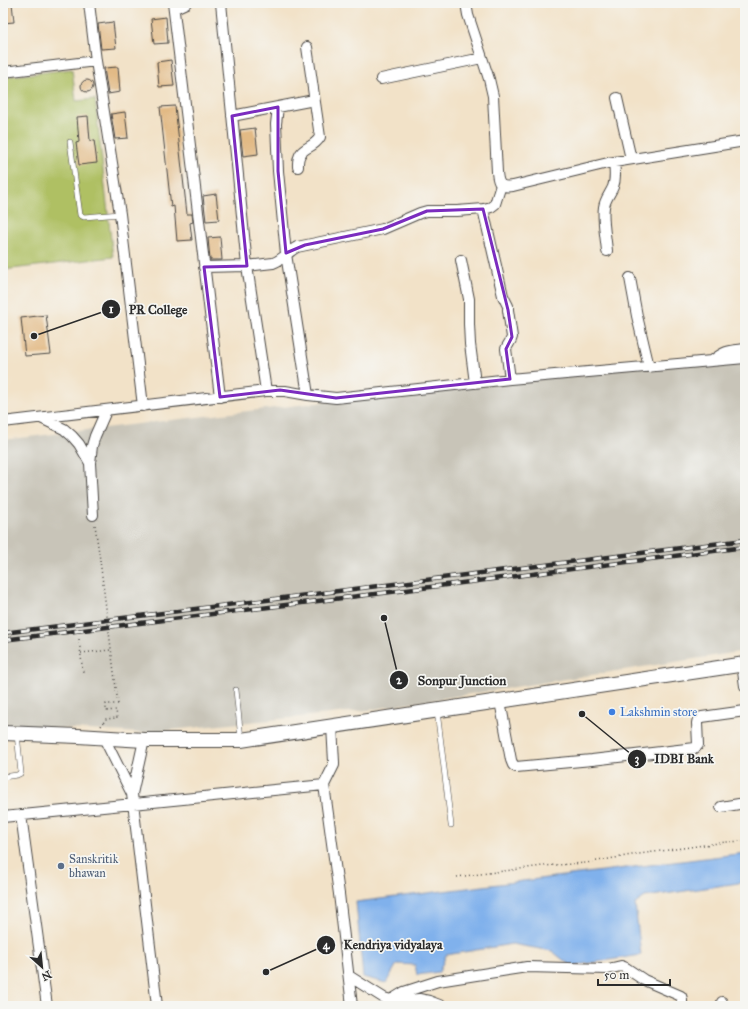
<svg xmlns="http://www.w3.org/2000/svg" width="748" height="1009" viewBox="0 0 748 1009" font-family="'IM FELL Great Primer',serif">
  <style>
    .industrial { fill: #c8c4b8 }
    .green { fill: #afc064; stroke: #6d7648 }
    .water { fill: #80b1ec; stroke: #566e8c }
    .building { fill: #e2ba85 }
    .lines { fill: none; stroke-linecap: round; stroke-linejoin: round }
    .service-casing { stroke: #494643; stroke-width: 6 }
    .minor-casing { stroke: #494643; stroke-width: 12 }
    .secondary-casing { stroke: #494643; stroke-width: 16 }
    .path { stroke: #494643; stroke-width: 1.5; stroke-dasharray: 1 3; stroke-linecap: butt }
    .service { stroke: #fff; stroke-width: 5 }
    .minor { stroke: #fff; stroke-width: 10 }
    .secondary { stroke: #fff; stroke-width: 14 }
    .rail-casing { stroke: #2b2b2b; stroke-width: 4.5 }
    .rail { stroke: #f6f6f2; stroke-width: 3; stroke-dasharray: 9; stroke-linecap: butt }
    .path-bridge { stroke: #494643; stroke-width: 1.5; stroke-dasharray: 1 3; stroke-linecap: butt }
    .marked { fill: none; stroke: #7b2cbf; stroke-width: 3; stroke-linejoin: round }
    .shop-dot { fill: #3f7fe0; stroke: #f6f6f2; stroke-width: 1.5 }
    .service-dot { fill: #5c6f8a; stroke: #f6f6f2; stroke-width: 1.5 }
    .labels { text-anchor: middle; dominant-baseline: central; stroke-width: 3.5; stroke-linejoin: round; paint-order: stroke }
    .shop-label { font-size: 12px; fill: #366cbe; stroke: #f6f6f2; text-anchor: start }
    .service-label { font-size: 12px; fill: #4e5e75; stroke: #f6f6f2; text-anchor: start }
    .leader { fill: none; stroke: #2b2b2b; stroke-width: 1.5 }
    .callout-dot { fill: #2b2b2b; stroke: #f6f6f2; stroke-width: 1.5 }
    .mark-label { font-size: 12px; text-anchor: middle; font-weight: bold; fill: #fff }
    .callout-label { font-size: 13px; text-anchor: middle; font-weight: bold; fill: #2b2b2b; stroke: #f6f6f2; stroke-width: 3.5; stroke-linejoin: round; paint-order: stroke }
  </style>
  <rect width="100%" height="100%" fill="#f6f6f2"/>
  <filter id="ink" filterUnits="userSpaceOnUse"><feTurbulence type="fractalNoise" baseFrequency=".025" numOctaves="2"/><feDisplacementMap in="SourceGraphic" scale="8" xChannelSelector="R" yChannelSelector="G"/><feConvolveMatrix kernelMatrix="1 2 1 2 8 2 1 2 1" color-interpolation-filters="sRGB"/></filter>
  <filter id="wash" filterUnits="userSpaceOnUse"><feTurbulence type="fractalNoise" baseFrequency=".012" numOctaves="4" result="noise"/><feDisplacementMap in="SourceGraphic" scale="16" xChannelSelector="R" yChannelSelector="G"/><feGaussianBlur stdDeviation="0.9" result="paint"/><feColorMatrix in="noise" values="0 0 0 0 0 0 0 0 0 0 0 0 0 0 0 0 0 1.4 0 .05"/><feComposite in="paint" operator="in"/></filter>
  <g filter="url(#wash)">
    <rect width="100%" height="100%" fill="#f2e2c8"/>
    <path class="industrial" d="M745 353V651L368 710 141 733 3 725V440L316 403Z"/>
    <path class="green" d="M72 69 76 101 95 99 113 257 3 270V77Z"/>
    <path class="water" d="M745 853V882L645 897 635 904 641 955 571 966 552 951 512 944 446 955 439 972 417 975 415 965 397 964 386 983 363 977 356 902Z"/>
    <g id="blocks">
      <path class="building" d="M3 3H12L14 22 3 23Z
        M166 17 168 43 154 44 151 19Z
        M113 22 116 48 101 49 98 24Z
        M171 60 174 86 159 87 157 62Z
        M118 67 120 92 108 94 104 68Z
        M81 86a6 6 0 1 1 12 0a6 6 0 1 1-12 0Z
        M175 106 187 214H192L193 222 190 223 192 240 177 241 174 206 171 207 160 107Z
        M125 112 128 138 115 139 111 114Z
        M88 116 90 141 94 140 97 163 79 165 76 143 79 142 77 117Z
        M255 128 258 154 243 156 240 130Z
        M216 194 219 220 206 221 203 196Z
        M220 237 222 260H210L208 238Z
        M46 315 51 354 25 356 21 318Z"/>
    </g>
  </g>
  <g filter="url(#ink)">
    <use href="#blocks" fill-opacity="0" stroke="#494643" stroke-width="1"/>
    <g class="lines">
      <defs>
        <path id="service" d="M70 142 80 215 84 217 120 214
          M236 690 241 739
          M437 711 451 825
          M3 777 17 775 21 773 17 734"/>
        <path id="minor" d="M89 3 96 61 120 214 143 406
          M173 3 220 397
          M221 3 247 266 266 391
          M466 3 468 15 489 79 493 96 497 172C498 184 500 188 513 186L608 163 745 141
          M175 8 186 3
          M3 72 96 61
          M381 79 482 58
          M617 98 631 159
          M278 107 276 124 278 171 286 254 308 395
          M232 116 314 100
          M298 167C297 145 312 151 320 137L307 47
          M483 209 503 296 508 306V310L512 337C511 342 507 345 506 349L510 379
          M607 251C606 238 602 220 604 207 605 199 610 194 613 187 616 179 615 171 614 162
          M461 260 469 299V324L470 344 475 383
          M204 267 247 266 273 263C282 260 288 252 297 247L383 229 420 213 427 211H457L484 209 491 207 495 204 501 185
          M630 278 637 316 649 367
          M712 361C726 350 729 351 745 349
          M41 418 64 429 72 436 79 444 90 463 93 515
          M3 422 266 391H285L308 395 336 398 510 379 745 358
          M90 463 92 446 95 436 106 411
          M742 664 745 686
          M500 701 511 760 513 765 516 767 592 760 695 748 698 745 697 723C697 720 699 719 702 717L745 711
          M332 726 334 762V765L324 785 339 894 352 1006
          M104 738 132 794
          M144 740 132 794 157 1006
          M721 807 745 803
          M21 815 47 1006
          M3 817 324 785
          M349 976 384 998 391 1000 396 1001 419 999 429 1001 442 1006
          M391 1000 404 992 438 981 527 967 608 969 621 966 624 967 626 968 644 980 681 996 682 999V1006
          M722 1006V1002"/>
        <path id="secondary" d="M3 733 78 736 144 740H241L745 664"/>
      </defs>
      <use href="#service" class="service-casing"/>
      <use href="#minor" class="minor-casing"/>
      <use href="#secondary" class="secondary-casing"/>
      <path class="path" d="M95 525 100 560
        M79 639 83 673
        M81 653 111 650
        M101 726 106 719 117 718 116 710 106 711V704H118
        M457 877 543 866 586 863 632 855 726 842 745 841"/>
      <use href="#service" class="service"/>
      <use href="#minor" class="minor"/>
      <use href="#secondary" class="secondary"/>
      <defs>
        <path id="rail" d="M3 633 745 540
          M3 640 383 593 745 547"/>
      </defs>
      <use href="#rail" class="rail-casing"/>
      <use href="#rail" class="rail"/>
      <path class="path-bridge" d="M100 560 118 704"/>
    </g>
  </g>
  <path class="marked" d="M278 107V171L286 253 305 245 383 229 427 211 483 209 508 310 512 337 506 349 510 379 336 398 280 390 220 397 204 267 247 266 232 116Z"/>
  <circle class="shop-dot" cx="612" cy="712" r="4"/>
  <circle class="service-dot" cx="61" cy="866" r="4"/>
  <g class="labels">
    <g class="shop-label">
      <text x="620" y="712">Lakshmin store</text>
    </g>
    <g class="service-label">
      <text x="69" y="859">Sanskritik<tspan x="69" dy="14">bhawan</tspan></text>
    </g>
  </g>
  <path class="leader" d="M34 336L111 309M384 618L399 680M582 714L637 759M266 972L326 945"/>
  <g class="callout-dot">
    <circle cx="34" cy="336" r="4"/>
    <circle cx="384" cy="618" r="4"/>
    <circle cx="582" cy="714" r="4"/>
    <circle cx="266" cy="972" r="4"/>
    <circle cx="111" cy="309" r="10"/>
    <circle cx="399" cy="680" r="10"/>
    <circle cx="637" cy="759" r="10"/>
    <circle cx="326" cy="945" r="10"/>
  </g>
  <g class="mark-label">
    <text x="111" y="313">1</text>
    <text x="399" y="684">2</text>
    <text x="637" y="763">3</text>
    <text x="326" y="949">4</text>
  </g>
  <g class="callout-label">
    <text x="158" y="314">PR College</text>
    <text x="462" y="685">Sonpur Junction</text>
    <text x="684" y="763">IDBI Bank</text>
    <text x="393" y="949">Kendriya vidyalaya</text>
  </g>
  <rect width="748" height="1009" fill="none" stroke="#f6f6f2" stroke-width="16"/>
  <g transform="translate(42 967) rotate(153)" stroke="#f6f6f2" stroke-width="3" paint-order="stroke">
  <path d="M0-3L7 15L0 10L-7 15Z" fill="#2b2b2b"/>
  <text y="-6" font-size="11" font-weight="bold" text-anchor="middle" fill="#2b2b2b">N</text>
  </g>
  <path d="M598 979v6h72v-6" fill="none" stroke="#2b2b2b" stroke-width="2"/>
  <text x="604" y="979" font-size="12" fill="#2b2b2b" stroke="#f6f6f2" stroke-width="3" paint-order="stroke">50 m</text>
</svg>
